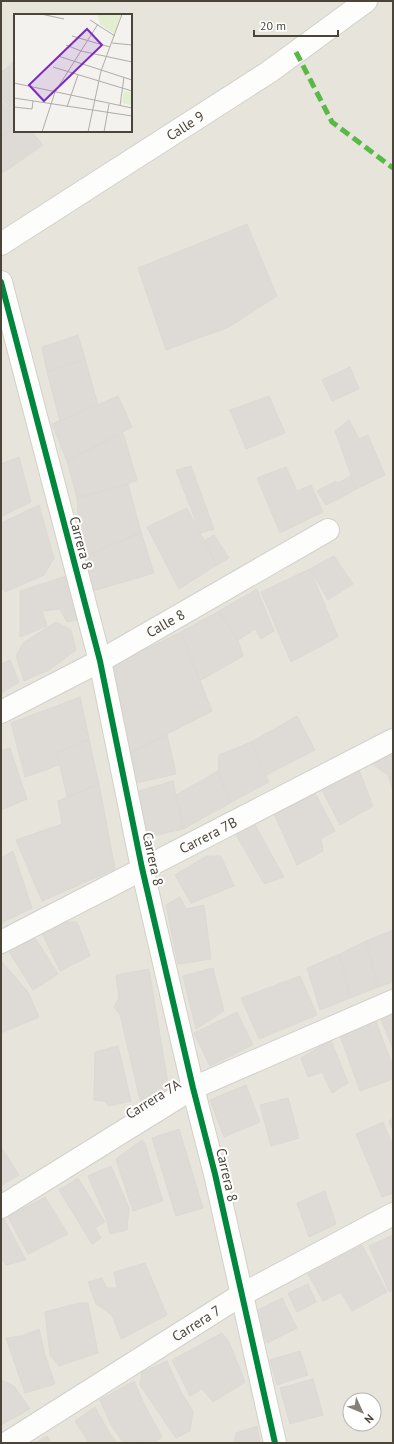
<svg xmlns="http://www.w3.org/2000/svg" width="394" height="1444" viewBox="0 0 394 1444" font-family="'PT Sans',sans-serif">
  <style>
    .residential { fill: #e7e4dc; fill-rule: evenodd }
    .building { fill: #dedbd6; stroke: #dcd9d4 }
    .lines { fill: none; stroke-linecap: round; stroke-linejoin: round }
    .street-casing { stroke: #d2d0cb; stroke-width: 24 }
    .street { stroke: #fdfdfc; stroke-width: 22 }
    .quiet { stroke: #58b947; stroke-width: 5; stroke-dasharray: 10 5; stroke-linecap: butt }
    .cycleway-casing { stroke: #fff; stroke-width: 8 }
    .cycleway { stroke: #00873e; stroke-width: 6 }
    .labels { text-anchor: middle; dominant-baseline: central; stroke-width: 4; stroke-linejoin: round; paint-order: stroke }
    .street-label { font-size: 14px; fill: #4b4439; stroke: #fff }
    .inset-road { fill: none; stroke: #b0aca6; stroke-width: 1 }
    .view { fill: #7b2cbf; fill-opacity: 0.15; stroke: #7b2cbf; stroke-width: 2 }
    .inset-edge { fill: none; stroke: #4b4439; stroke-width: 2 }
  </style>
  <rect width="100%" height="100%" fill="#f4f2ee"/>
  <path class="residential" d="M1 1H393V1443H1ZM15 15H131V131H15ZM350 1400H374V1424H350Z"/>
  <path class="building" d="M15 60V114L1 98V73Z
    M1 101 15 115V126L1 137Z
    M15 126V131H34L32 132 43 145 1 174V137Z
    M247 224 277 296 229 327 166 350 138 268Z
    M78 335 85 359 47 372 42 347Z
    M85 359 98 405 60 421 47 372Z
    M350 367 359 389 332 401 322 380Z
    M118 396 132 427 67 461 52 424Z
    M269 396 285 433 246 449 230 410Z
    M349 420 359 439 368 435 385 475 356 489 335 431Z
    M123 433 137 480 128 484 77 498 67 461Z
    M19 457 31 502 1 517V464Z
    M191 466 214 529 200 533 176 470Z
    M286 467 297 491 311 485 323 512 280 533 257 478Z
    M351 476 356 489 346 495 338 483Z
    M336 481 346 495 326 505 317 491Z
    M128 484 141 532 84 557 78 518 77 498Z
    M39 505 54 558 44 575 5 592 1 588V523Z
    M187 508 217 565 179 589 147 527Z
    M141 532 154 573 93 591 84 557Z
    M214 535 229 558 217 565 204 541Z
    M334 556 353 584 328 600 310 569Z
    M310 569 338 637 291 662 261 592Z
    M67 576 70 585 77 620 67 622 60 609 42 611 47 626 20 637V591Z
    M257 589 274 631 261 639 255 629 238 640 219 611Z
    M219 611 238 640 243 656 199 681 181 632Z
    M56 622 71 630 76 650 49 670 24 681 16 656 24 642Z
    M181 632 212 711 126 755 114 665Z
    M10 660 19 682 1 693V664Z
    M80 697 89 739 57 753 59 765 25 777 11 723Z
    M297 716 315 750 266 775 251 742Z
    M167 734 176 774 131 784 126 755Z
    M89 739 99 784 67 797 57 753Z
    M251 742 269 782 230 803 218 771 219 755Z
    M10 748 27 799 1 810V751Z
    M393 751V791L388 775 369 762Z
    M359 770 373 806 340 825 322 790Z
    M218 771 230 803 183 829 176 795Z
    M173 781 183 829 147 837 136 792Z
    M99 784 115 869 42 901 16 840 62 824 58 801Z
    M315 793 335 831 321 839 323 851 297 865 274 814Z
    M254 823 284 877 264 884 234 831Z
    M13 851 32 908 1 923V858Z
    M207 856H221L234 886 191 903 175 875Z
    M180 897 186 909 204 905 211 959 178 964 166 905Z
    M63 922H77L90 956 60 971 42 933Z
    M393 930V982L378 987 366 941Z
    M26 939H36L58 974 33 990 8 950Z
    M366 941 378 987 350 998 340 954Z
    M340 954 350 998 320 1010 307 968Z
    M1 961 28 992 39 1017 1 1033Z
    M213 968 224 1011 196 1029 183 976Z
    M149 969 169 1089 157 1100 141 1104 120 1015 114 1007 119 998 116 975Z
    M300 976 317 1015 259 1039 241 998Z
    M393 1011V1049L380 1017Z
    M237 1012 253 1045 210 1066 194 1033Z
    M375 1019 393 1067V1079L360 1091 339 1033Z
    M331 1040 348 1083 332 1093 322 1072 308 1077 301 1058Z
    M118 1046 131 1101 109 1106 104 1101 94 1100 95 1052Z
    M246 1085 260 1122 224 1137 210 1100Z
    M288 1098 299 1138 271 1146 260 1105Z
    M393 1119V1131L389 1121Z
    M383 1122 393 1146V1193L382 1197 356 1134Z
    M179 1129 203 1208 176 1216 152 1138Z
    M142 1140 145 1144 163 1201 133 1211 116 1159Z
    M1 1147 19 1175 1 1186Z
    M111 1166 129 1208 127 1230 110 1234 106 1218 88 1176Z
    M78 1178 105 1222 95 1228 101 1238 92 1244 59 1190Z
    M325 1191 336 1224 309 1237 297 1203Z
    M45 1197 68 1234 28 1254 8 1217Z
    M4 1219 26 1260 6 1265 1 1258V1220Z
    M393 1235V1290L389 1292 369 1246Z
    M362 1245 387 1292 352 1311 341 1292 323 1301 308 1274Z
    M145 1263 167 1315 121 1339 112 1315 96 1304 88 1282 102 1278 107 1288H117L114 1272Z
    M308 1284 316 1302 297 1312 288 1293Z
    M282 1298 297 1328 267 1343 252 1313Z
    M79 1303H88L98 1353 59 1366 50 1355 45 1312Z
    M39 1329 45 1355 55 1384 25 1393 6 1338 22 1336Z
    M222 1333 229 1342 245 1382 213 1402 202 1389 190 1396 172 1360Z
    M300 1351 308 1375 277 1385 270 1360Z
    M167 1361 181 1392 193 1411 190 1431 176 1438 140 1385 142 1372Z
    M313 1379 323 1415 290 1424 280 1388Z
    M1 1380 14 1386 30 1409 1 1425Z
    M134 1381 144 1404 162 1437 153 1443H142L140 1441 136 1443H124L111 1425 100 1400Z
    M95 1407 109 1432 117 1443H89L75 1421Z
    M257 1426 260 1443H234L236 1433Z
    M47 1436 51 1443H36Z"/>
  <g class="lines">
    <defs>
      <g id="street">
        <path id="s1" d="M1 244 269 72 366 1"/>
        <path d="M1 282 100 661 142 868 193 1088 215 1174 275 1443"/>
        <path id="s2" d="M1 712 100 661 328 530"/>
        <path id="s3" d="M1 942 393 740"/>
        <path d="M1 1207 193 1088 393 1001"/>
        <path id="s4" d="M7 1443 241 1295 393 1214"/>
      </g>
    </defs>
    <use href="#street" class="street-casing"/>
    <use href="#street" class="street"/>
    <path class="quiet" d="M296 52 332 122 393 168"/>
    <defs>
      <path id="cycleway" d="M1 282 100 661 142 868 193 1088 215 1174 275 1443"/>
    </defs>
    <use href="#cycleway" class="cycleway-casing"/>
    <use href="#cycleway" class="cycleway"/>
  </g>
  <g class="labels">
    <g class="street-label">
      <text stroke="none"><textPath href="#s1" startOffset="219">Calle 9</textPath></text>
      <text transform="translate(81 543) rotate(75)">Carrera 8</text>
      <text stroke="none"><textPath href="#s2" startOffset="187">Calle 8</textPath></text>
      <text stroke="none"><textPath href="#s3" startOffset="233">Carrera 7B</textPath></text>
      <text transform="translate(153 859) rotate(78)">Carrera 8</text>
      <text transform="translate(153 1099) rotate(-32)">Carrera 7A</text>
      <text transform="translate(227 1175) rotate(77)">Carrera 8</text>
      <text stroke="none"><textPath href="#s4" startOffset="224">Carrera 7</textPath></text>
    </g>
  </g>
  <g transform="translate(14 14)">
    <rect width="118" height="118" fill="#f4f2ee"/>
    <path d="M83 0H107L100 20 86 10ZM110 77 118 79V92L108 89Z" fill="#e1eecf"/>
    <path class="inset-road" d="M27 0 50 5M76 6 101 22M58 22 96 33M98 29 118 31M52 31 67 37 118 48M44 42 118 66M39 53 118 77M0 69 118 94M0 84 118 102M106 92 110 63M0 93 18 95 19 87M53 93 64 61M28 118 41 78 84 10M74 118 87 57 108 0M90 118 95 90"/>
    <path class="view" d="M73 15 88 31 30 87 15 71Z"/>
    <rect width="118" height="118" class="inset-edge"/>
  </g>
  <rect width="394" height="1444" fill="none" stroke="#4b4439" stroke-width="4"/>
  <g transform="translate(362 1412) rotate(134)"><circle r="19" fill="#ffffff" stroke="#b7b4b0"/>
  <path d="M0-3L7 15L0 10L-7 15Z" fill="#868178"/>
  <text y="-6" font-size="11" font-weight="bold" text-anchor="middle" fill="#4b4439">N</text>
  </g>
  <path d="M254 30v6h84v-6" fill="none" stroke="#4b4439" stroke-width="2"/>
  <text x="260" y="30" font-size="12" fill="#4b4439" stroke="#ffffff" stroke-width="3" paint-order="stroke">20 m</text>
</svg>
